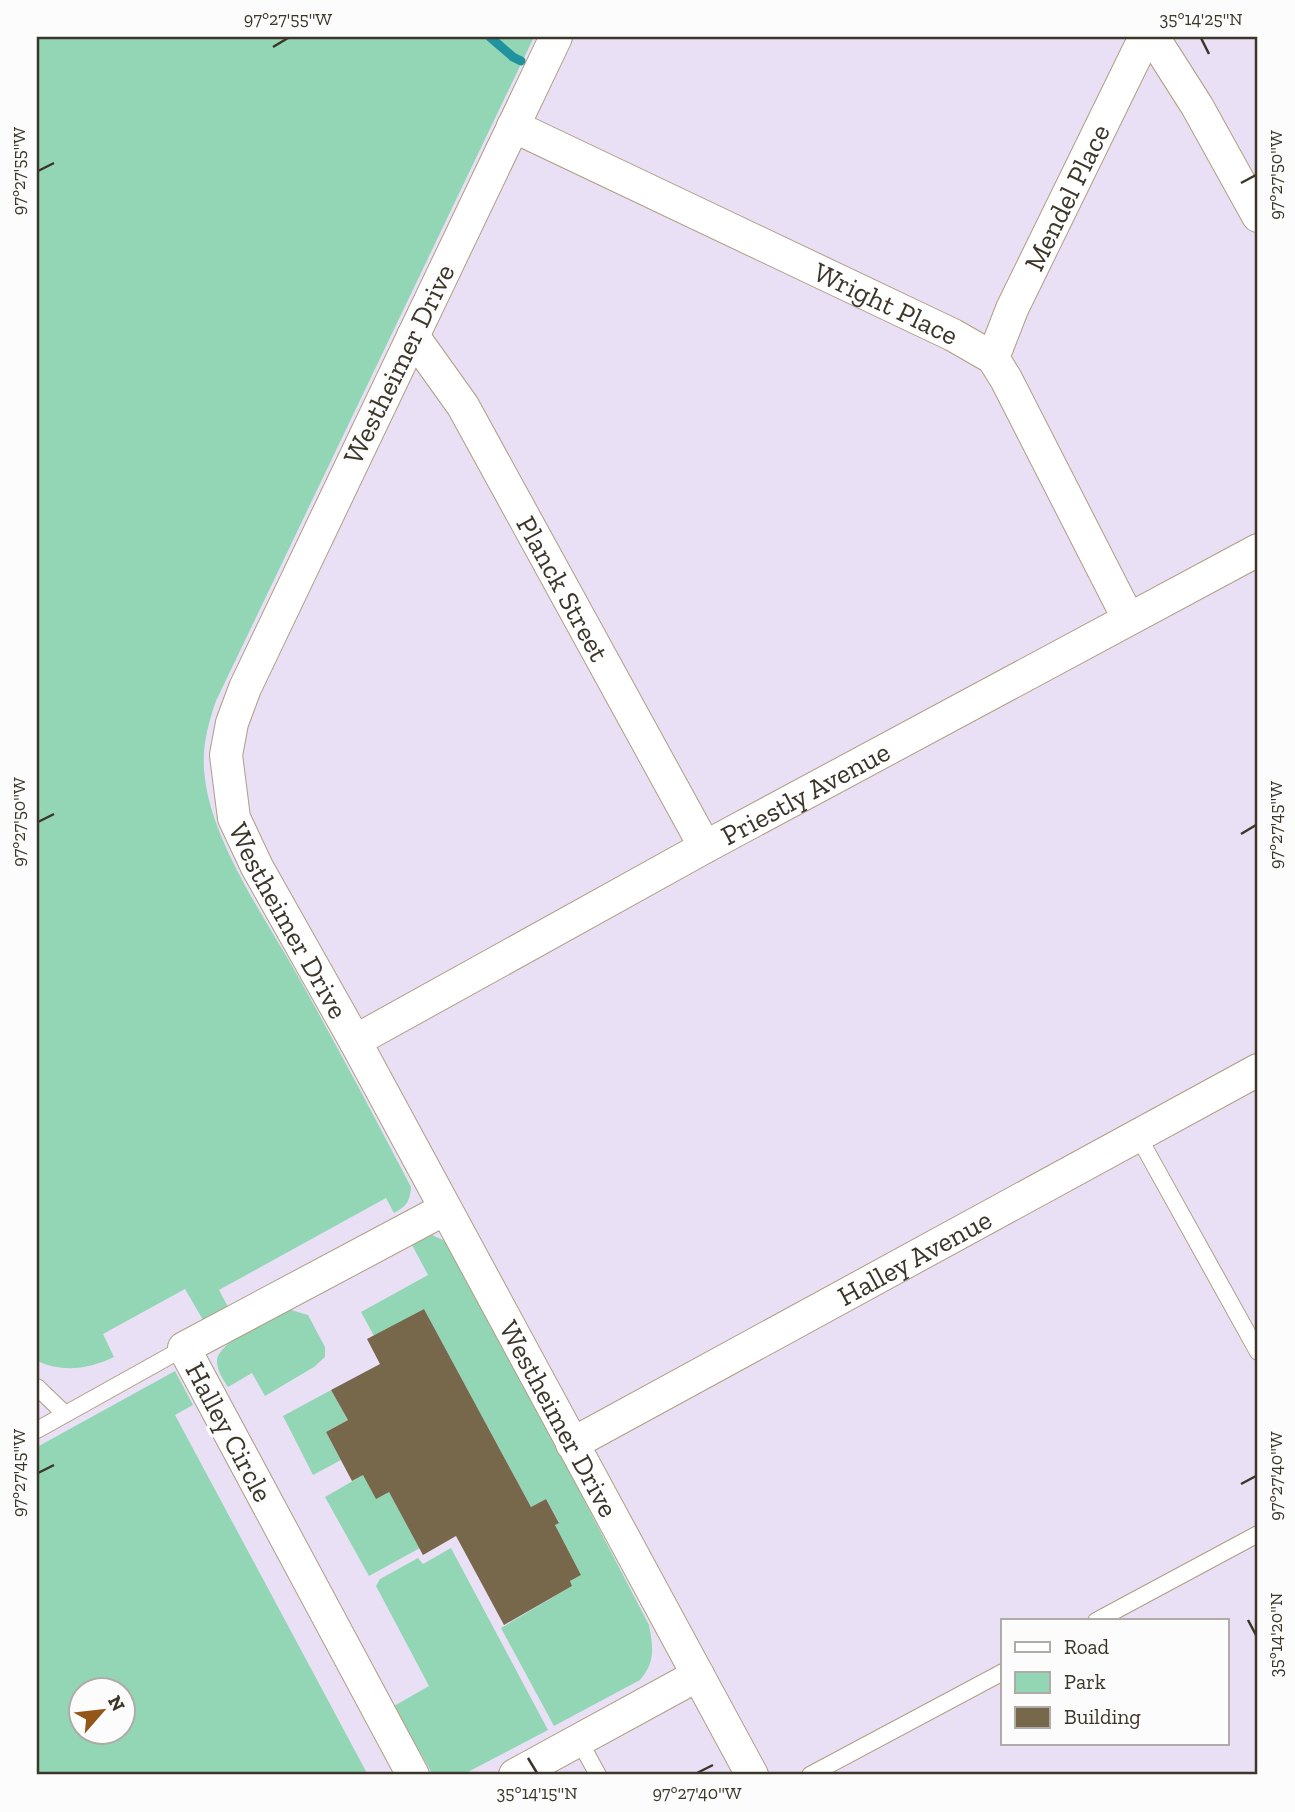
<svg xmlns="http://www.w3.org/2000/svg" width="1295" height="1812" viewBox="0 0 1295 1812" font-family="'Zilla Slab',serif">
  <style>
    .education { fill: #eae0f5; fill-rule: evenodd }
    .green { fill: #93d6b6; fill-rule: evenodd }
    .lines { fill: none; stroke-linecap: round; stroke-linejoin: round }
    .stream { stroke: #21939e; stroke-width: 9 }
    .building { fill: #77674b }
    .lane-casing { stroke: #af9e80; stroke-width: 18 }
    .street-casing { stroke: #af9e80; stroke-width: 34 }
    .lane { stroke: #fff; stroke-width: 16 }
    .street { stroke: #fff; stroke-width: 32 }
    .ticks { fill: none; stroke: #3c3529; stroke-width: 2.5 }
    .labels { text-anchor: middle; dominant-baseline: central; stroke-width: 7; stroke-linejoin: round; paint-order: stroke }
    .street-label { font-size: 28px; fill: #3c3529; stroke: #fcfcfc }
    .neatline { fill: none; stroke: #3c3529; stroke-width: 2.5 }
    .ticks-label { font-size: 18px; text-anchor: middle; fill: #3c3529 }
  </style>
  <rect width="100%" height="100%" fill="#ffeccd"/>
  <path class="education" d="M37 37H1258V1775H37ZM1003 1621H1227V1744H1003ZM80 1689H122V1731H80Z"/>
  <path class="green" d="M37 37H534L216 701C207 727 201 751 205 779 213 842 263 915 295 971 335 1042 373 1114 411 1187 410 1201 407 1206 394 1213L386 1198 219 1290 228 1307 203 1320 185 1289 103 1334 114 1357C89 1369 63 1373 37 1361Z
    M432 1235 443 1240 455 1252 649 1625C653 1647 656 1661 640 1680L554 1726 501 1628 572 1586 570 1581 581 1575 555 1525 559 1522 546 1499 531 1507 424 1309 374 1336 361 1312 428 1275 412 1245Z
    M288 1309 308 1315 325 1347V1357L314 1367 265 1396 252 1373 228 1387C223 1379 217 1371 217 1361 217 1342 272 1318 288 1309Z
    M175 1371 193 1405 175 1415 368 1775H37V1447ZM122 1689V1731H80V1689Z
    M331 1390 348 1420 326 1432 341 1460 313 1475 283 1416Z
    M363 1475 389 1492 420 1548 369 1576 325 1497Z
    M451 1548 548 1730 462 1775H433L394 1706 429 1686 376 1586 380 1579 418 1558 423 1564Z"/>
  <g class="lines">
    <path class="stream" d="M490 37 513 57 521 61"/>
  </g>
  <path class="building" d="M424 1309 531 1507 546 1499 559 1523 555 1525 581 1575 570 1581 572 1586 504 1625 456 1536 423 1555 389 1492 376 1499 363 1475 352 1481 326 1432 348 1420 331 1390 380 1364 367 1339Z"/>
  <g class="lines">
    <defs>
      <path id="lane" d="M1138 1136 1258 1352
        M37 1387 65 1414
        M37 1430 184 1348
        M1096 1621 1258 1534
        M579 1740 598 1775
        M810 1775 1003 1672"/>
      <g id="street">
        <path id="s1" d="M556 37 245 688 232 723 226 755 234 818 257 867 355 1041 752 1775"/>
        <path d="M1153 37 1197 106 1258 216"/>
        <path id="s2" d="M513 126 953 335 993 358 1006 379 1128 618"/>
        <path id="s3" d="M413 336 463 406 705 847"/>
        <path id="s4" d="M993 358 1012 309 1145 37"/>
        <path id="s5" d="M355 1041 705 847 1258 550"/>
        <path id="s6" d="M572 1444 1258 1070"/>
        <path d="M413 1775 184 1348 445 1209"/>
        <path d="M515 1775 698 1675"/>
      </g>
    </defs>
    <use href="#lane" class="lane-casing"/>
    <use href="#street" class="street-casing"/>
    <use href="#lane" class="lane"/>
    <use href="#street" class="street"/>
  </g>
  <path class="ticks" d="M1201 38 1209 54M273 47 288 38M38 171 54 163M1241 183 1256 175M38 822 54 814M1241 834 1256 825M38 1473 54 1465M1241 1484 1256 1476M1248 1620 1256 1635M528 1758 537 1773M697 1773 713 1765"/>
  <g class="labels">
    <g class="street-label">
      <text stroke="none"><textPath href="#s4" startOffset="177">Mendel Place</textPath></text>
      <text stroke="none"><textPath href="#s2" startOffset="413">Wright Place</textPath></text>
      <text transform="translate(399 364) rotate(-64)">Westheimer Drive</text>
      <text stroke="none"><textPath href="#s3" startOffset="294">Planck Street</textPath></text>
      <text stroke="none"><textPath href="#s5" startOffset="514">Priestly Avenue</textPath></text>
      <text stroke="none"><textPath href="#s1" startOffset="971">Westheimer Drive</textPath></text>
      <text stroke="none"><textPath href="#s6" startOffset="390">Halley Avenue</textPath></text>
      <text stroke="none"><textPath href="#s1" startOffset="1538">Westheimer Drive</textPath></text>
      <text transform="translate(229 1432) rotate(62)">Halley Circle</text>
    </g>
  </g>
  <rect width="1295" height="1812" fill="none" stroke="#fcfcfc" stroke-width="77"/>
  <rect x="1001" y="1619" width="228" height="126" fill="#fcfcfc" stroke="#afaca8" stroke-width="2"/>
  <rect x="1015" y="1642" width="35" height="10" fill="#ffffff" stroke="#afaca8" stroke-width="2"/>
  <text x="1064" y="1654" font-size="21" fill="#3c3529">Road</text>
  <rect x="1015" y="1672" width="35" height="21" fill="#93d6b6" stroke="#afaca8" stroke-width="2"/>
  <text x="1064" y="1689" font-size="21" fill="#3c3529">Park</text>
  <rect x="1015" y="1707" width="35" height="21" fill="#77674b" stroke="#afaca8" stroke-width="2"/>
  <text x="1064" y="1724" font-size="21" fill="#3c3529">Building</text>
  <g transform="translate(102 1711) rotate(62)"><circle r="33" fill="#fcfcfc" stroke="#afaca8" stroke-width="2"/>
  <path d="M0-5L12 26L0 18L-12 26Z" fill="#935618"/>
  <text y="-10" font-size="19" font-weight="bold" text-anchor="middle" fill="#3c3529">N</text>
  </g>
  <rect x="38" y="38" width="1218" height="1735" class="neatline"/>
  <g class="ticks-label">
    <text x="288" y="25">97°27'55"W</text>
    <text x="1201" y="25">35°14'25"N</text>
    <text transform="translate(19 171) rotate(-90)" y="6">97°27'55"W</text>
    <text transform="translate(1276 175) rotate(-90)" y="6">97°27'50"W</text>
    <text transform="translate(19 822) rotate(-90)" y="6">97°27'50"W</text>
    <text transform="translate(1276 825) rotate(-90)" y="6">97°27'45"W</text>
    <text transform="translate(19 1473) rotate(-90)" y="6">97°27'45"W</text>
    <text transform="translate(1276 1476) rotate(-90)" y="6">97°27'40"W</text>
    <text transform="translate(1276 1635) rotate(-90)" y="6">35°14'20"N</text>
    <text x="537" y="1799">35°14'15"N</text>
    <text x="697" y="1799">97°27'40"W</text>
  </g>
</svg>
